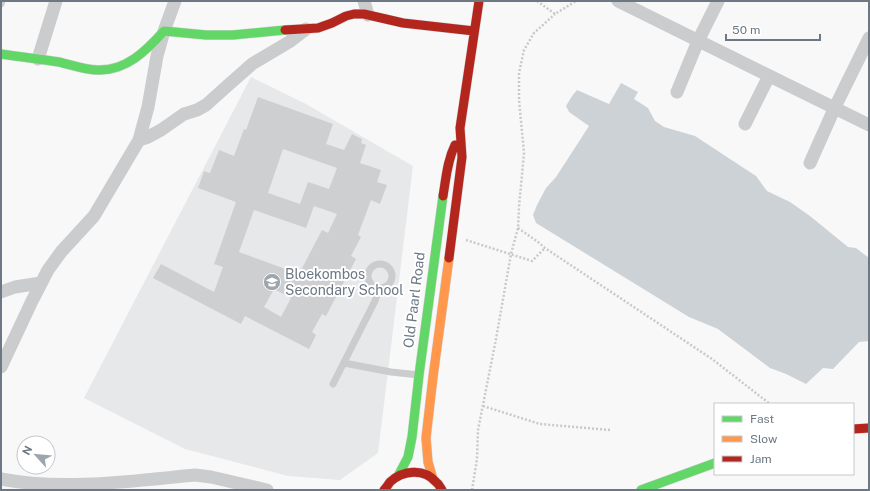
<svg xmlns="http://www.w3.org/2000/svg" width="870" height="491" viewBox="0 0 870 491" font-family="'Public Sans',sans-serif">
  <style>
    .built { fill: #e7e8e9 }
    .water { fill: #cdd2d6 }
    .building { fill: #cecfd0; fill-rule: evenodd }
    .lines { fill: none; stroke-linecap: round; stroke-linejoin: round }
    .fast-casing { stroke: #d4d5d5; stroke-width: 10 }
    .slow-casing { stroke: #d4d5d5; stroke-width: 10 }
    .jam-casing { stroke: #d4d5d5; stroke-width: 10 }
    .path { stroke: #c8c9ca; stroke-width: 2.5; stroke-dasharray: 2 2; stroke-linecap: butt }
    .lane { stroke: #cbccce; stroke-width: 7 }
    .street { stroke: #cbccce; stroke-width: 13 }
    .fast { stroke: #63d668; stroke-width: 9 }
    .slow { stroke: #ff974d; stroke-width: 9 }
    .jam { stroke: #b3261e; stroke-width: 9 }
    .labels { text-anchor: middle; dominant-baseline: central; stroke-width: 4; stroke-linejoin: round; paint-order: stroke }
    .poi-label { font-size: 14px; fill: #6c7884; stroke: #fff; text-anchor: start }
    .street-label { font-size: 14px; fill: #6c7884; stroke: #fff }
  </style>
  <rect width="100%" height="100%" fill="#f8f8f8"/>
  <path class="built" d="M251 77 306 104 413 166 378 453 340 480 288 476 185 449 84 398Z"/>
  <path class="water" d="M621 83 638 92 634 99 648 108 655 121 664 127 695 136 756 176 767 191 790 202 810 216 848 247 856 248 869 258V341L859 342 833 369 823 368 806 384 786 374 770 368 718 329 689 317 536 223 533 215 537 205 546 188 556 177 589 126 569 112 566 106 572 96 577 90 609 104Z"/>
  <path class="building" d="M258 97 333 124 326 144 344 150 352 134 362 139 361 143 366 145 360 163 381 170 377 182 387 185 380 204 371 200 358 235 361 237 351 256 356 259 326 316 322 314 312 332 316 335 309 349 245 316 241 324 153 278 161 264 214 292 223 267 214 264 236 202 198 188 204 171 210 173 219 150 234 156 244 129 246 130ZM283 149 337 168 329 189 308 182 300 204 268 193ZM314 206 337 214 328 233 322 230 299 274 239 252 254 210 306 228ZM274 289 291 298 281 317 264 307Z"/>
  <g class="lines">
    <defs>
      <path id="fast" d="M1 54C20 57 40 59 59 62 72 65 85 70 98 70 126 71 146 51 164 31L206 35H233L285 30
        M398 476 408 457 412 437 419 375 443 196
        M641 490 715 463"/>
      <path id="slow" d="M433 479 428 462 426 438 433 377 449 258"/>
      <path id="jam" d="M285 30 318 28 332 23 346 16 354 14H364L403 23 474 31
        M443 196C446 179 447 161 455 145
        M449 258 462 157 460 128 479 1
        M853 429 869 428
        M384 490C386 488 388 485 390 482 403 470 424 468 436 482 439 484 440 487 442 490"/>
    </defs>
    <use href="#fast" class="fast-casing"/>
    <use href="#slow" class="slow-casing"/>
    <use href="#jam" class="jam-casing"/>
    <path class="path" d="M537 1 555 14 576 1
      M518 228 538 242 545 248 712 359 770 404
      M466 240 532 261 545 248
      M483 406 540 424 610 430
      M472 490 477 459 478 430 496 339 511 254 518 228 519 207 524 153 519 100V73L524 50 534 33 555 14"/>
    <path class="lane" d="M1 4 2 1
      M368 276a12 12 0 1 1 24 0a12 12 0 1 1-24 0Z
      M344 363 391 372 419 375
      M333 384 375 301 379 288"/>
    <path class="street" d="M364 1 368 15
      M618 1 869 125
      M38 59 56 1
      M677 92 698 41 718 1
      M745 124 769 76
      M139 140 148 137 161 130 184 114 197 110 206 105 226 87 252 64 289 42 306 29
      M810 163 835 107 869 38
      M1 292 15 287 41 283
      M1 367 32 301 48 270 61 252 94 216 139 140 148 107 157 56 164 31 175 1
      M1 479C63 491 132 481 195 475L211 477 267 490"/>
    <use href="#fast" class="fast"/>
    <use href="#slow" class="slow"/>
    <use href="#jam" class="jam"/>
  </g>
  <defs>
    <symbol id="school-disc" viewBox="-11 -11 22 22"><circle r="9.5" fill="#9da5ad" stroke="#fff"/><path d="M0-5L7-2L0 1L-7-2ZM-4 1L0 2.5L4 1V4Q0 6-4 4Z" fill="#fff"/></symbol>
  </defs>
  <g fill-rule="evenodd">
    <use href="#school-disc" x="262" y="272" width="20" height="20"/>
  </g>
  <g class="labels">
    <g class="poi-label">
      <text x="285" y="274">Bloekombos<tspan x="285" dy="16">Secondary School</tspan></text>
    </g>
    <g class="street-label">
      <text transform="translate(414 300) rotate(-83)">Old Paarl Road</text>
    </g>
  </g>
  <rect width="870" height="491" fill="none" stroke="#6c7884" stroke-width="4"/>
  <rect x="714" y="403" width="140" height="72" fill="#ffffff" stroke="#c4c9ce"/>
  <rect x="722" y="416" width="20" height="6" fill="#63d668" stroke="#c4c9ce"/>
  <text x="750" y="423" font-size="12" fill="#6c7884">Fast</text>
  <rect x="722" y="436" width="20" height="6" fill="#ff974d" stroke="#c4c9ce"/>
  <text x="750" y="443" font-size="12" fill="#6c7884">Slow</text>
  <rect x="722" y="456" width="20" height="6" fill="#b3261e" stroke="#c4c9ce"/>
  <text x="750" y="463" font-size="12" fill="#6c7884">Jam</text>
  <g transform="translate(36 455) rotate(297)"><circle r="19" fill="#ffffff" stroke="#c4c9ce"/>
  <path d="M0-3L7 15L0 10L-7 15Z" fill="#9da5ad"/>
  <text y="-6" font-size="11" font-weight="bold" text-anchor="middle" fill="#6c7884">N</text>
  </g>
  <path d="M726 34v6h94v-6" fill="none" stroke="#6c7884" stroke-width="2"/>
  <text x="732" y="34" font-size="12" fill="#6c7884" stroke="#ffffff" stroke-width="3" paint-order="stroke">50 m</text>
</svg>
